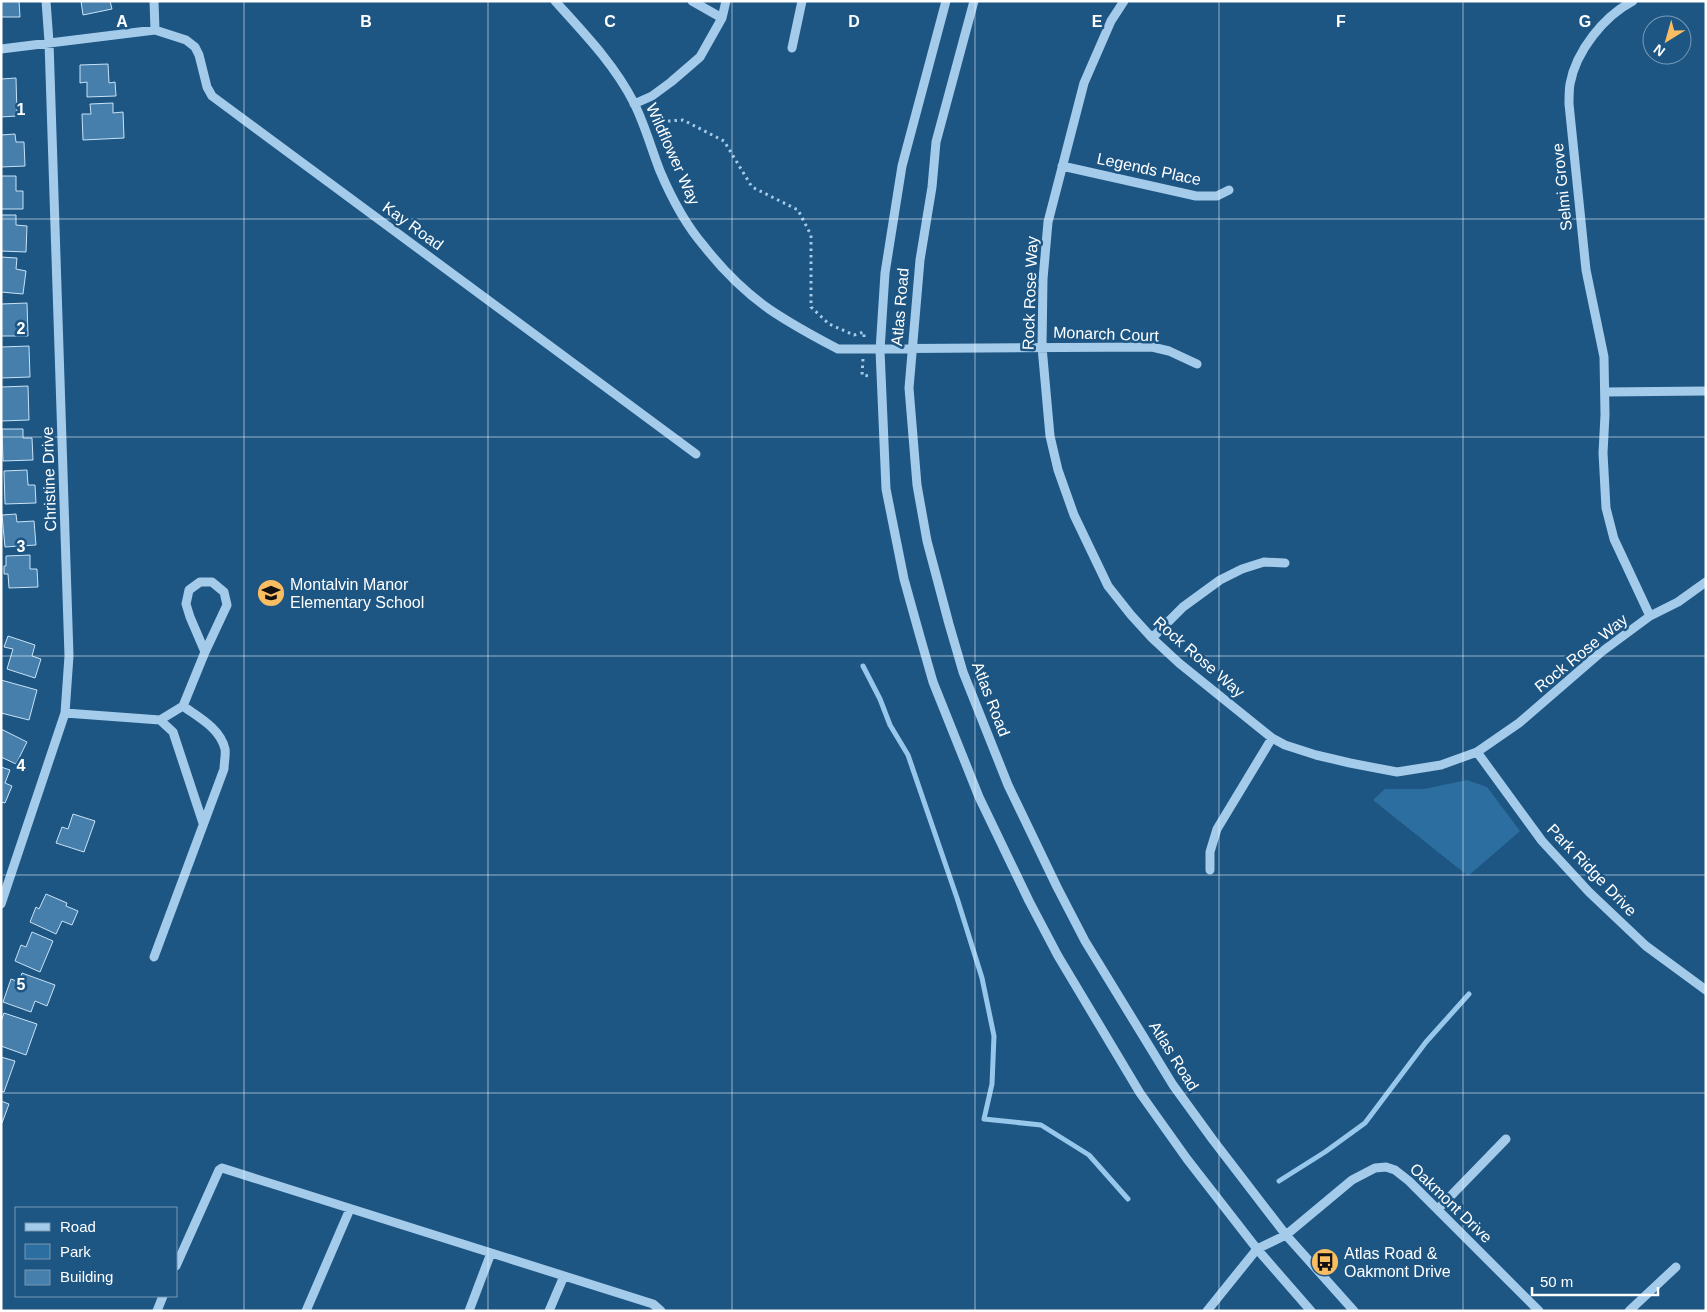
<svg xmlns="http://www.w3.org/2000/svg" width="1707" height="1312" viewBox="0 0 1707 1312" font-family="Helvetica,sans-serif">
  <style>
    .green { fill: #2d6ea0 }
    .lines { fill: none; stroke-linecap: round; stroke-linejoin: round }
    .stream { stroke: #97c8ec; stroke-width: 5 }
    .building { fill: #467fac; stroke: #c8e3f7 }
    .path { stroke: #a4cbea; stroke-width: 3; stroke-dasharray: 2.5 4; stroke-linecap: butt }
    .minor { stroke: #a4cbea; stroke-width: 9 }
    .grid { fill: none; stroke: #fff; stroke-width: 1; stroke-opacity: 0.55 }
    .labels { text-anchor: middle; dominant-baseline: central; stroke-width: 5; stroke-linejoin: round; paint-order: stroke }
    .street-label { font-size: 16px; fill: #fff; stroke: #1d5583 }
    .poi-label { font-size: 16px; fill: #fff; stroke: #1d5583; text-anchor: start }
    .grid-label { font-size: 16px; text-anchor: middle; font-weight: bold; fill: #fff; stroke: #1d5583; stroke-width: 5; stroke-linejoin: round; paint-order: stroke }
  </style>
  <rect width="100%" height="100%" fill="#1d5583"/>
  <path class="green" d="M1467 780 1487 787 1520 831 1468 876 1373 800 1385 789H1424Z"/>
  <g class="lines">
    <path class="stream" d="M863 666 880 699 890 725 908 755 957 898 982 978 994 1036 992 1084 984 1119 1041 1125 1089 1155 1128 1199
      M1279 1181 1325 1152 1365 1123 1426 1042 1469 994"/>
  </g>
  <path class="building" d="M1 1H19L20 17H1Z
    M81 1H110L112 9 83 15Z
    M108 64 109 83 115 82 116 96 87 97V82L80 83V65Z
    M16 78 17 116 1 117V79Z
    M113 103V113L123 112 124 138 83 140 82 114H91L90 104Z
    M15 134 16 142H24L25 166 1 167V135Z
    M1 176H16V191H23V209H1Z
    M1 215H16V225L27 226 26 252 1 251Z
    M1 257 17 258 16 269 26 271 23 294 1 292Z
    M27 303 28 336H1V304Z
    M29 346 30 377 1 378V347Z
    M28 386 29 420 1 421V387Z
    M2 429H23V438H32L33 460 3 461Z
    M27 470 28 485H35L36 503 5 504 4 471Z
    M16 514 17 522 34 521 36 545 5 547 2 515Z
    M30 555V569H37L38 587 9 588 8 574H4V566H6V556Z
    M8 636 35 645 32 656 41 659 35 678 7 669 13 649 4 647Z
    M1 680 37 690 29 720 1 713Z
    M1 729 27 742 16 764 1 757Z
    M1 767 10 770 5 783 12 786 5 803 1 802Z
    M73 814 95 821 84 852 56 843 62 827 68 829Z
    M46 894 67 903 66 906 78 911 72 925 62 921 56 934 30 922 36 907 39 909Z
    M32 932 53 941 40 972 15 961 21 945 26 947Z
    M22 973 55 985 47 1006 35 1001 31 1012 3 1002 11 979 19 982Z
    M4 1013 37 1024 26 1055 1 1046V1021Z
    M1 1057 15 1061 4 1092 1 1091Z
    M1 1101 9 1104 2 1123H1Z"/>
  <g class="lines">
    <path class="path" d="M655 122 683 120 724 141 752 187 798 210 811 235V307L829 324 854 335 864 332V338
      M863 359 862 375 870 376"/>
    <path class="minor" d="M154 1 155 30
      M555 1C584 33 615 65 634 103 645 125 651 148 660 171 671 197 685 224 704 246 722 269 745 292 769 309 791 324 815 337 838 349L1152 347 1169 351 1197 364
      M692 1 722 18
      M946 1 902 166 885 273 880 350 886 489 904 579 919 633 933 682 979 797 1029 901 1058 956 1140 1093 1187 1159 1257 1249 1311 1311
      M974 1 936 142 932 187 920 260 909 388 917 485 927 541 949 624 963 672 1008 785 1057 887 1085 941 1173 1085 1213 1140 1286 1235 1354 1311
      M1124 1 1111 21 1084 83 1048 222 1043 279 1042 347 1050 436 1058 470 1074 515 1108 586 1131 615 1152 638 1179 663 1272 738 1285 745 1316 755 1350 763 1397 772 1441 765 1477 752 1519 723 1600 653 1650 616 1678 602 1706 582
      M1633 1C1604 16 1576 51 1570 84 1569 90 1569 97 1569 104L1586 270 1604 357 1605 415 1603 453 1606 508 1614 539 1650 616
      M792 48 802 1
      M1 49 155 30 186 40 195 47 199 55 207 87 212 96 696 454
      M634 104 652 96 671 82 700 57 722 18 726 1
      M1062 166 1196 196H1217L1229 190
      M1605 392 1706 391
      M1152 638 1183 607 1220 580 1242 569 1264 562 1285 563
      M183 706 205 652 227 605 224 592 212 582H200L189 590 186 604 190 617 205 652
      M65 713 160 720 183 706C198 717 220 728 225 749 226 754 224 763 224 769L154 957
      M160 720 173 732 203 823
      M1477 752 1542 841 1589 892 1646 946 1706 990
      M1210 870V852L1217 829 1272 738
      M1 904 65 713 69 656 49 42 46 1
      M1438 1209 1506 1139
      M176 1266 219 1170 222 1168 653 1304 661 1311
      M157 1311 163 1296
      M306 1311 350 1209
      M469 1311 491 1253
      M549 1311 564 1276
      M1207 1311 1257 1249 1286 1235 1352 1180 1375 1168 1386 1167 1395 1170 1409 1181 1539 1311
      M1629 1311 1676 1267"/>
  </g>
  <path class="grid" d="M244 1V1311M488 1V1311M732 1V1311M975 1V1311M1219 1V1311M1463 1V1311M1 219H1706M1 437H1706M1 656H1706M1 875H1706M1 1093H1706"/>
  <defs>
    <symbol id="school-disc" viewBox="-11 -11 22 22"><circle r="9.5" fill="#f9bd62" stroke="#1d5583"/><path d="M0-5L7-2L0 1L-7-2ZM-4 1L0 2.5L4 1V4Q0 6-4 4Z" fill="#111"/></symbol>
    <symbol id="bus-disc" viewBox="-11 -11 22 22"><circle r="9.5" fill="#f9bd62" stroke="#1d5583"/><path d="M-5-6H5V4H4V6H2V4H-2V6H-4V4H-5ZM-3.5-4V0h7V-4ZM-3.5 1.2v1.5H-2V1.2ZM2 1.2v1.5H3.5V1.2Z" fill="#111"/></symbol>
  </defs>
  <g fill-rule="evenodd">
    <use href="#school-disc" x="255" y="577" width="32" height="32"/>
    <use href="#bus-disc" x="1309" y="1246" width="32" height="32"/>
  </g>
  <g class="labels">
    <g class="street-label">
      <text transform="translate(673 154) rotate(66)">Wildflower Way</text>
      <text transform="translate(1149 169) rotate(12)">Legends Place</text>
      <text transform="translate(1562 187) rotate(-96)">Selmi Grove</text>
      <text transform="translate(413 226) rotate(36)">Kay Road</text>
      <text transform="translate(1030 293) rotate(-88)">Rock Rose Way</text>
      <text transform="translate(900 307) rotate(-85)">Atlas Road</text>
      <text transform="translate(1106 334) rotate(2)">Monarch Court</text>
      <text transform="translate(49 479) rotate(-92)">Christine Drive</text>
      <text transform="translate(1581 653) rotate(-39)">Rock Rose Way</text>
      <text transform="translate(1199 657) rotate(41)">Rock Rose Way</text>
      <text transform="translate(991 699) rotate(69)">Atlas Road</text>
      <text transform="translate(1592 870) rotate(46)">Park Ridge Drive</text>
      <text transform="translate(1174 1056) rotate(58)">Atlas Road</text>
      <text transform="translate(1451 1203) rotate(44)">Oakmont Drive</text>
    </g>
    <g class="poi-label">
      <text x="290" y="584">Montalvin Manor<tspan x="290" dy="18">Elementary School</tspan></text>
      <text x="1344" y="1253">Atlas Road &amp;<tspan x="1344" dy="18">Oakmont Drive</tspan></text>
    </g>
  </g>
  <g class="grid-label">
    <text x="122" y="27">A</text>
    <text x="366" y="27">B</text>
    <text x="610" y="27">C</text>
    <text x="854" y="27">D</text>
    <text x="1097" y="27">E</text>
    <text x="1341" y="27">F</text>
    <text x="1585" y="27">G</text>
    <text x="21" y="115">1</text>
    <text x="21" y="334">2</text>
    <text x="21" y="552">3</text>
    <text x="21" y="771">4</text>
    <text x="21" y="990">5</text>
  </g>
  <rect width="1707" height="1312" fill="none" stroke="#ffffff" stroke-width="5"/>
  <rect x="15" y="1207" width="162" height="90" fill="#1d5583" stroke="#7799b5"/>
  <rect x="25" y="1223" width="25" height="8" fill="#a4cbea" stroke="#7799b5"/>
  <text x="60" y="1232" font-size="15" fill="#ffffff">Road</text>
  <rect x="25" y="1244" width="25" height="15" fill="#2d6ea0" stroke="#7799b5"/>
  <text x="60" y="1257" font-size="15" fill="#ffffff">Park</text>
  <rect x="25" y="1270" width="25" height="15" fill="#467fac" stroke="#7799b5"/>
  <text x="60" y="1282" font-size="15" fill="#ffffff">Building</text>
  <g transform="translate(1667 40) rotate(217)"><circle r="24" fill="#1d5583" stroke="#7799b5"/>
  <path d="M0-4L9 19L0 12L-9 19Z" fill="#f9bd62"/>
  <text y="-8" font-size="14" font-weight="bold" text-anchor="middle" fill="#ffffff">N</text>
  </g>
  <path d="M1532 1287v8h126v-8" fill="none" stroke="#ffffff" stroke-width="2.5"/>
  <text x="1540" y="1287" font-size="15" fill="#ffffff" stroke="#1d5583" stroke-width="4" paint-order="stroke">50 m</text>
</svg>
